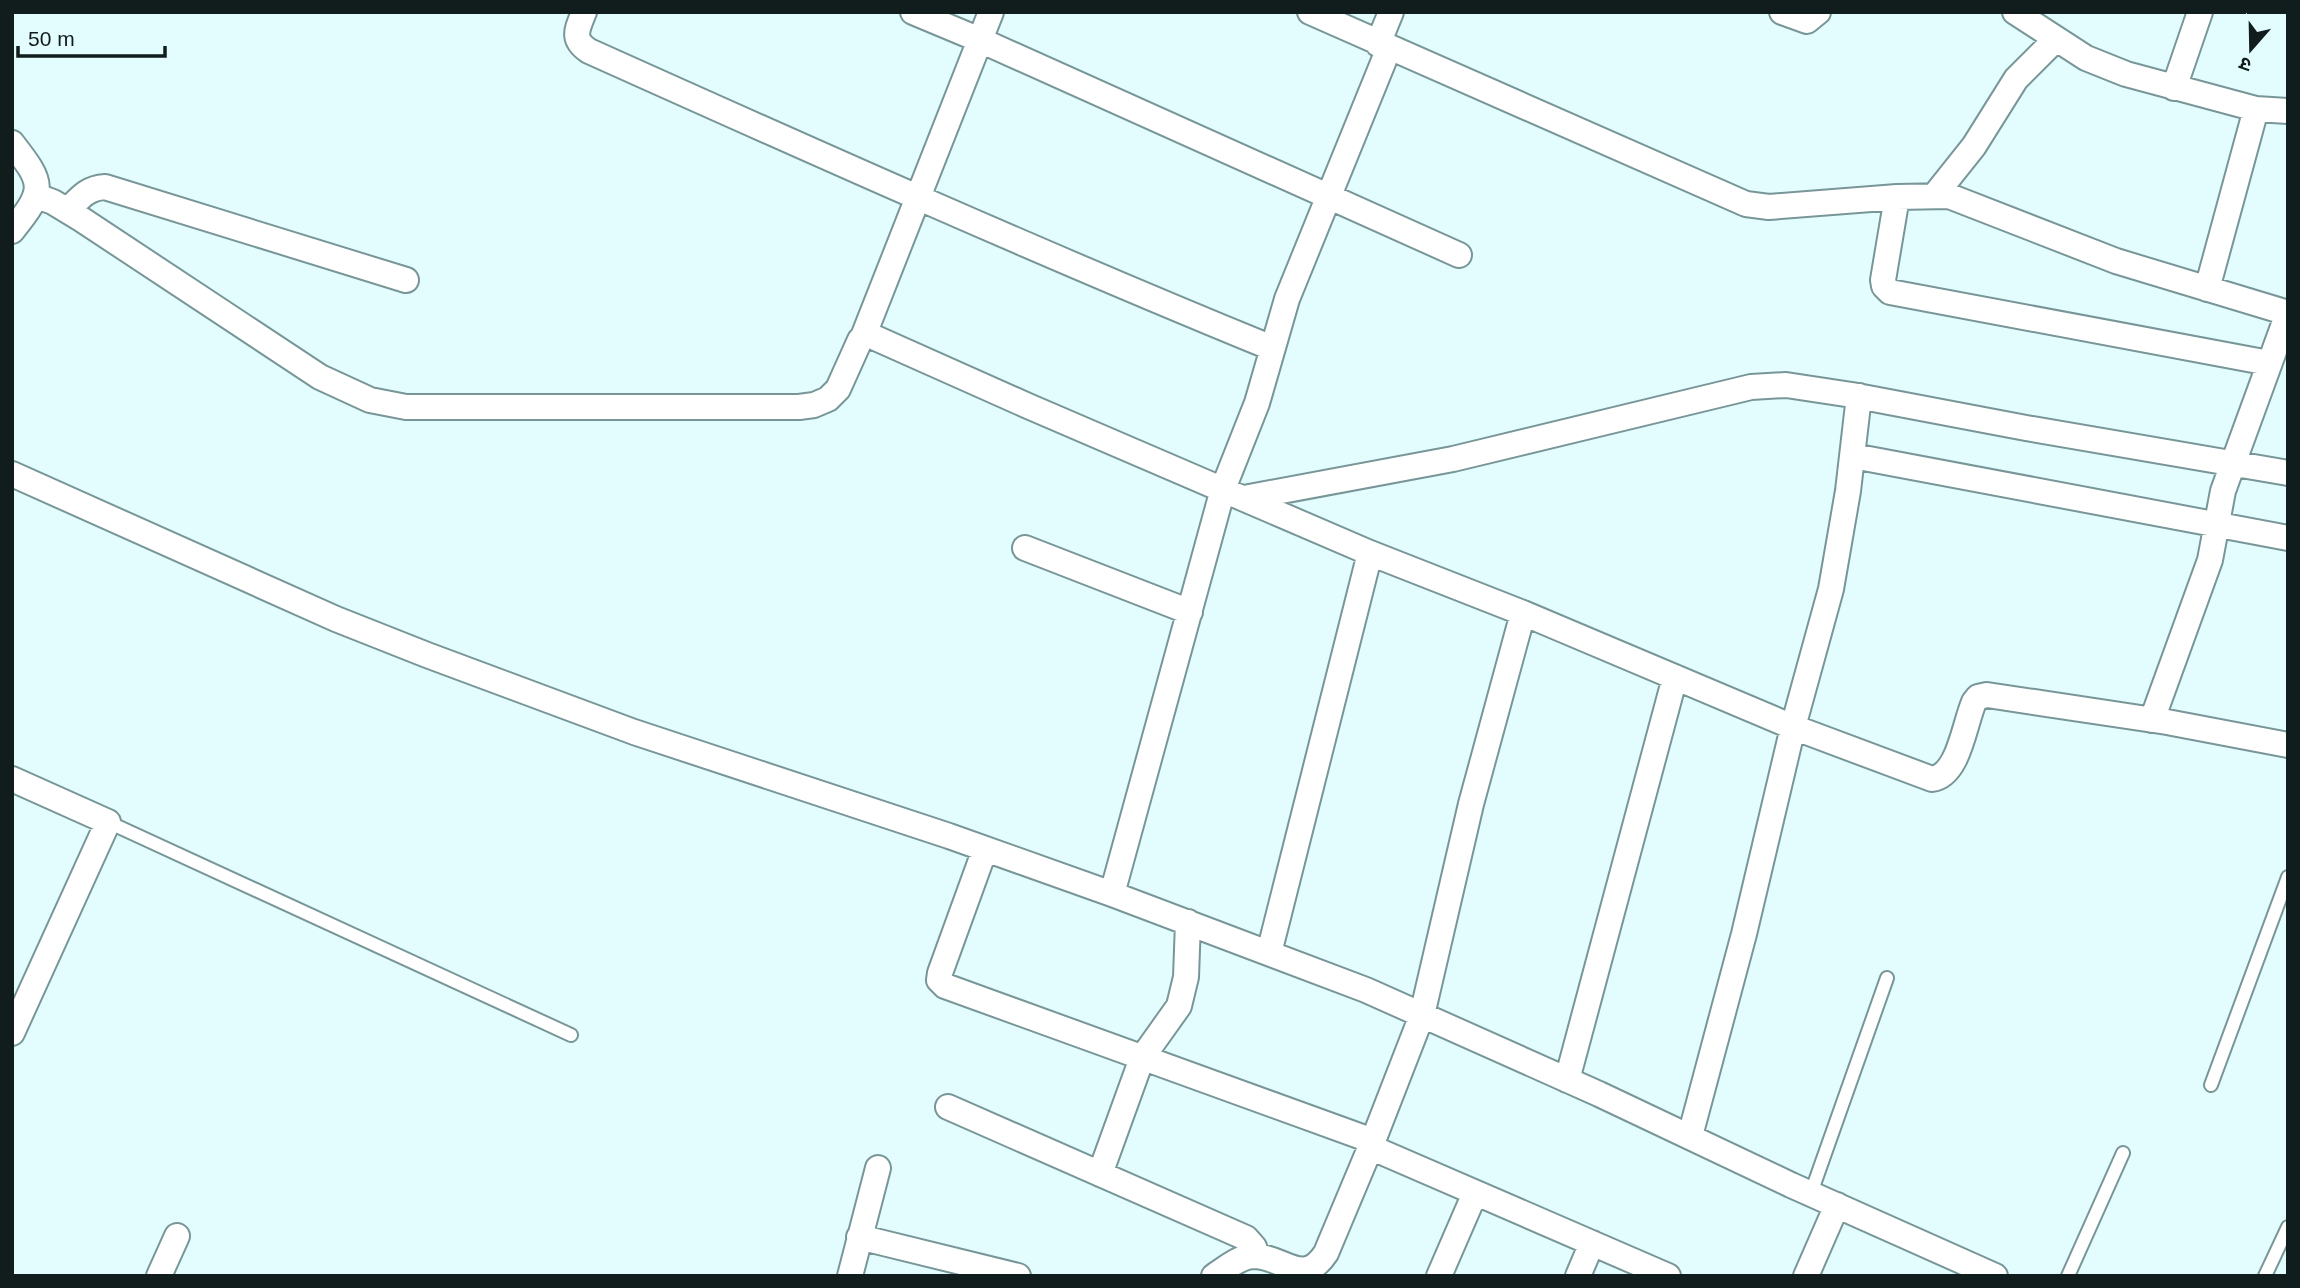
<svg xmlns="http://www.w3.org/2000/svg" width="2300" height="1288" viewBox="0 0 2300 1288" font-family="Helvetica,'Noto Sans Devanagari',sans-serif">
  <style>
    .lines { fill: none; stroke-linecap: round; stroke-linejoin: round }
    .lane-casing { stroke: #789698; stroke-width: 16 }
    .street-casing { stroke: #789698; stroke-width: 28 }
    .lane { stroke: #fff; stroke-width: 12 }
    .street { stroke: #fff; stroke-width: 24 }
  </style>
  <rect width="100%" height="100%" fill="#e3fdfe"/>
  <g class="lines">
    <defs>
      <path id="lane" d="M108 822 571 1035
        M2211 1085 2288 877
        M1811 1193 1887 978
        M2068 1276 2123 1153
        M2265 1276 2288 1227"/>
      <path id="street" d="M584 12C577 30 571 39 589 51 816 153 1042 254 1272 348
        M913 12 980 40 1459 255
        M1310 12 1746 204 1769 207 1897 197 1949 196 2116 261 2288 313
        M1782 12 1807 21 1818 12
        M2015 12 2086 58 2126 74 2256 109 2288 111
        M1378 44 1391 12
        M2174 88 2200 12
        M12 143C44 184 46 189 12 231
        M1935 195 1974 146 2016 79 2056 39
        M37 196 53 202 81 219 320 377 370 400 406 407H799L814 405 828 399 838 389 860 340 863 337 871 336 1028 406 1370 553 1523 613 1793 727 1932 779C1959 775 1964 725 1974 702L1978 697 1987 695 2167 722 2288 745
        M1897 197 1883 280 1884 286 1890 292 2269 363
        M68 210C80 198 87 188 105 187L406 280
        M2207 289 2256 109
        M863 337 991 12
        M1853 456 2288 538
        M12 474 336 619 427 655 634 732 949 836 1112 894 1366 990 1599 1094 1791 1185 1995 1276
        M1244 498 1453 459 1751 387 1786 385 1852 395 2026 428 2288 473
        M1025 548 1190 612
        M2152 720 2210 560 2223 491 2288 313
        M12 779 108 822 12 1033
        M985 849 940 973 939 980 945 986 1373 1141
        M1112 894 1223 489 1257 403 1287 299 1389 48
        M1269 953 1370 553
        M1567 1080 1675 677
        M948 1107 1246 1238 1254 1247 1257 1256
        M1690 1136 1744 934 1793 727 1831 589 1848 491 1859 396
        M1370 1147 1668 1276
        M1100 1174 1142 1058 1179 1006 1186 977 1188 922
        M859 1237 1018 1276
        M159 1276 177 1236
        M850 1276 878 1168
        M1214 1276C1225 1269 1240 1256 1254 1256 1285 1257 1303 1288 1326 1253L1373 1141 1422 1015 1471 804 1523 613
        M1439 1276 1475 1193
        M1578 1276 1592 1243
        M1806 1276 1837 1205"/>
    </defs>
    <use href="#lane" class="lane-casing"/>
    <use href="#street" class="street-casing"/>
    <use href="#lane" class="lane"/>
    <use href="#street" class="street"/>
  </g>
  <rect width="2300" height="1288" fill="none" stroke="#111c1d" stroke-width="28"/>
  <g transform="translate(2251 49) rotate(200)" stroke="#e3fdfe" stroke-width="5" paint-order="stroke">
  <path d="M0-5L12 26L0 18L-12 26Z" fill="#111c1d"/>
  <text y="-10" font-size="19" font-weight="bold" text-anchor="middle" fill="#111c1d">उ</text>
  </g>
  <path d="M18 46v10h147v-10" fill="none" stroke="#111c1d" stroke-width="3.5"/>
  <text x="28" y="46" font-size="21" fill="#111c1d" stroke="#e3fdfe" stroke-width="5" paint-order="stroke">50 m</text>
</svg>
